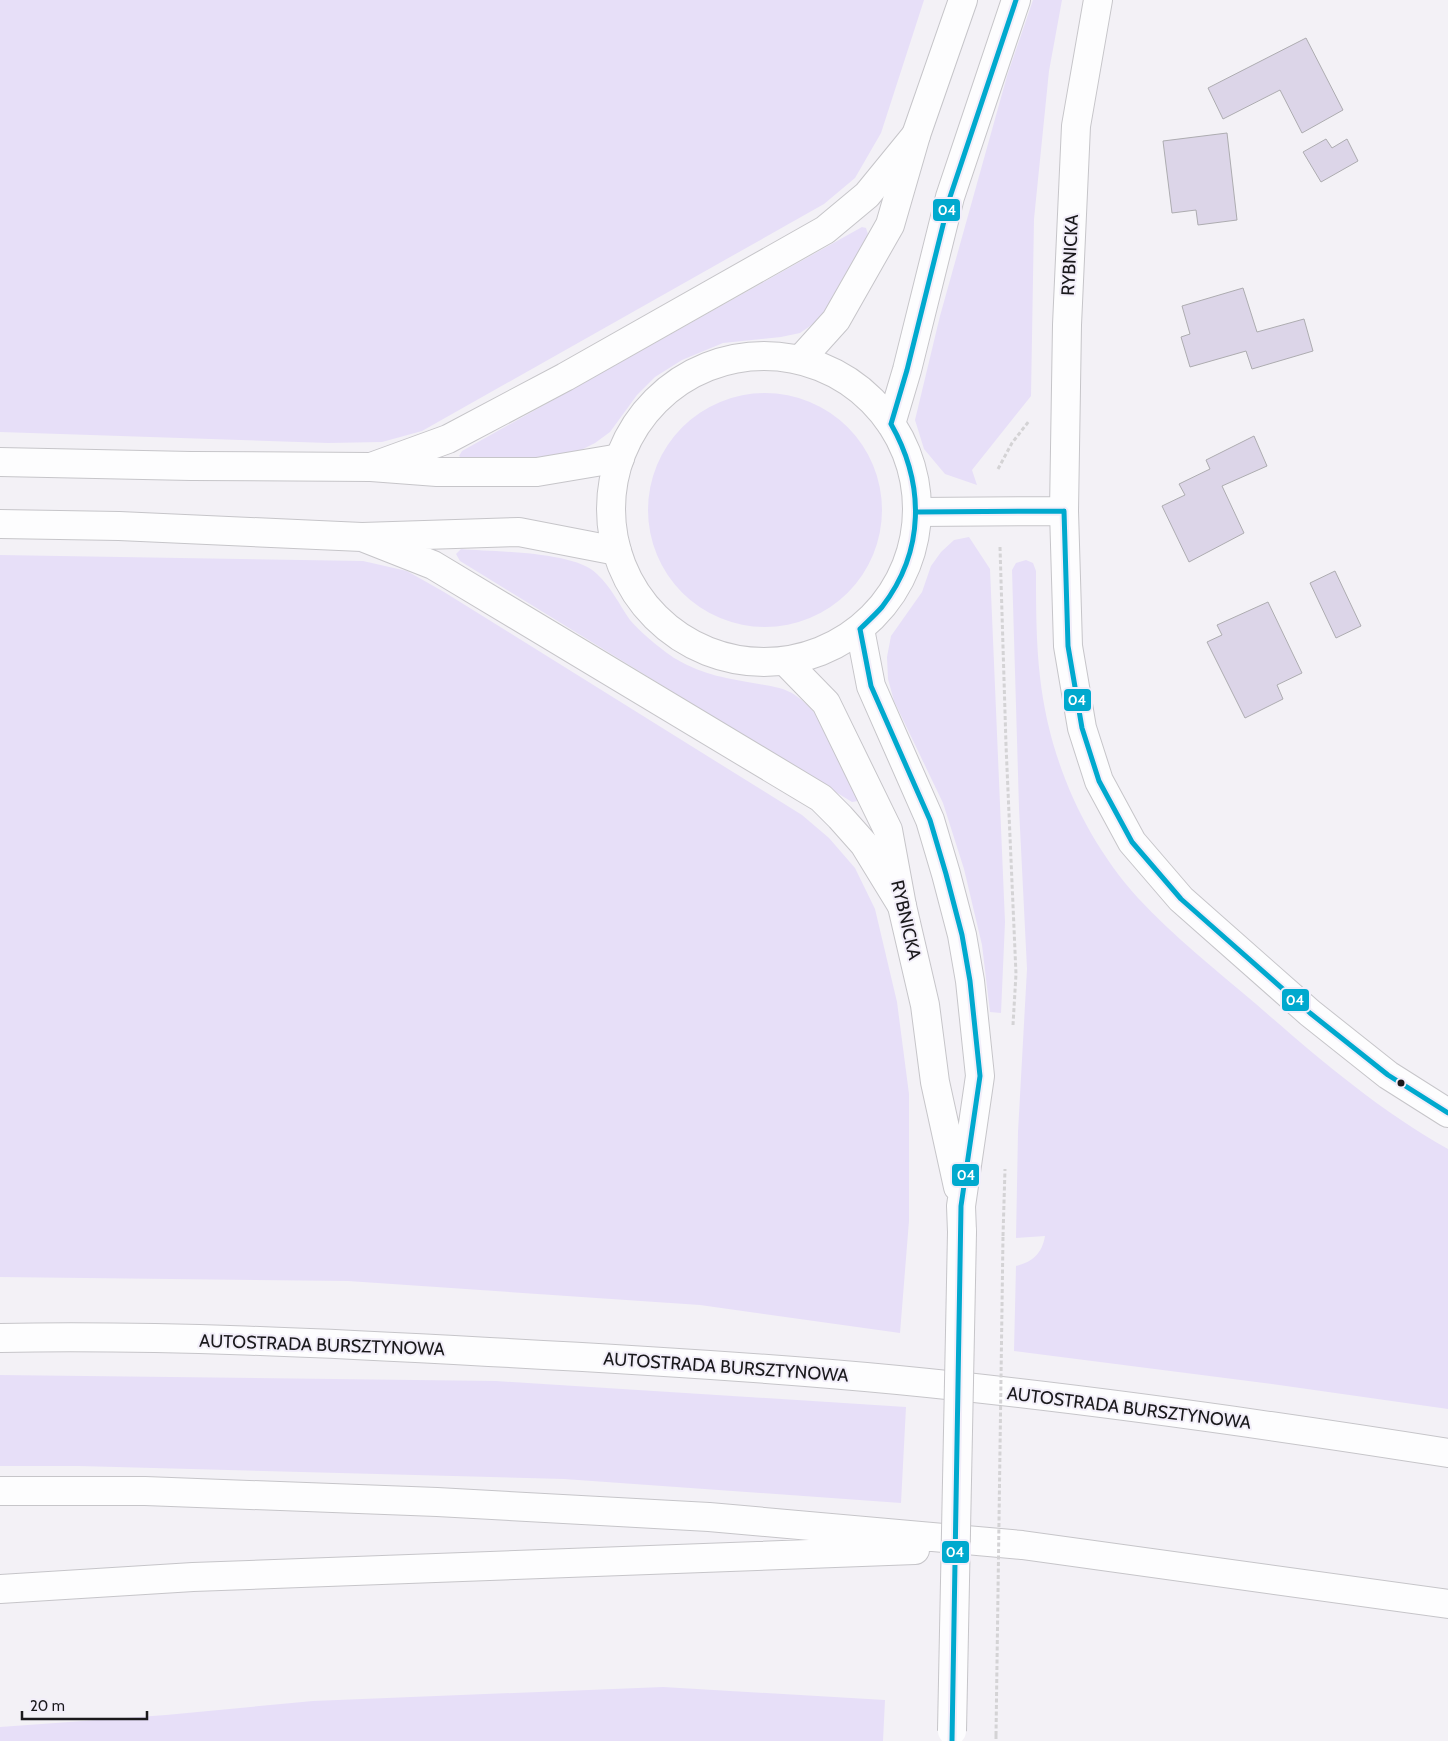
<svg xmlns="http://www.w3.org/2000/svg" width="1448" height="1741" viewBox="0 0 1448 1741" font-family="Cabin,sans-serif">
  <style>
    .green { fill: #e7dff8 }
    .building { fill: #dcd5e8; stroke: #adacb0 }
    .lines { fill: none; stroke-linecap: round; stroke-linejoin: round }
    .minor-casing { stroke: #c6c5c9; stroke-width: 30 }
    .major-casing { stroke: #c6c5c9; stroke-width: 30 }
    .highway-casing { stroke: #c6c5c9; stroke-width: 30 }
    .path { stroke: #d4d3d5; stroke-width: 3; stroke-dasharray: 4 2.5; stroke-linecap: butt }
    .minor { stroke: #fdfdfe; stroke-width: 28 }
    .major { stroke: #fdfdfe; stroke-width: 28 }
    .highway { stroke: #fdfdfe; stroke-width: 28 }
    .minor-bridge-casing { stroke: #c6c5c9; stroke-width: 30; stroke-linecap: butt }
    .path-bridge { stroke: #d4d3d5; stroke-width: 3; stroke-dasharray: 4 2.5; stroke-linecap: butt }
    .minor-bridge { stroke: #fdfdfe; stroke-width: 28 }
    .bus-1-casing { stroke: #f2eef9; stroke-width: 9 }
    .bus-1 { stroke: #00a9ce; stroke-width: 5 }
    .bus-dot { fill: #1a191c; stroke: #f2eef9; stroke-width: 2 }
    .labels { text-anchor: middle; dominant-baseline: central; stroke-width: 4; stroke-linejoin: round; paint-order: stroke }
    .street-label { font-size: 18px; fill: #1a191c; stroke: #f2eef9 }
    .line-badge { stroke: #f2eef9; stroke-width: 2 }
    .badge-label { font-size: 14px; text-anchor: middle; font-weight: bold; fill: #fff }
  </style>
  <rect width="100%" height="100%" fill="#f3f1f6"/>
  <path class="green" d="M0 0H924L881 133 855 178 824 204 422 431 382 442 328 443 0 432Z
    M1033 0H1062L1049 71 1034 219 1031 396 972 470 977 485 945 474 924 449 915 420 940 316 1007 76Z
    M862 227 866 228 868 234 830 306 816 322 800 333 781 337 723 343 682 360 655 377 637 395 610 432 595 443 575 453 557 456 465 461 459 456 462 451Z
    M648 510a117 117 0 1 1 234 0a117 117 0 1 1-234 0Z
    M969 537 990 569 1005 922 1001 1013 990 1012 982 945 964 869 943 803 894 701 888 679 887 657 891 636 922 592 931 566 941 552 954 540Z
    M461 549C494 552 575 551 597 574 611 587 619 604 630 620 640 632 663 651 676 659 705 676 727 678 759 684 771 686 785 688 795 695 830 719 842 764 858 801L852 802 460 561 456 554Z
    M0 555 363 561 407 571 444 592 802 815 829 838 855 868 875 909 897 1002 909 1094V1221L900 1333 700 1305 348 1281 0 1277Z
    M1026 560 1033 563 1036 571C1036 606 1036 642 1040 677 1049 758 1083 837 1138 898 1173 936 1216 970 1256 1004 1317 1057 1377 1109 1448 1149V1409L1279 1385 1014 1351 1016 1266C1032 1262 1042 1254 1045 1236L1016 1238 1018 1132 1027 969 1019 808 1012 570 1016 563Z
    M0 1375 496 1381 906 1407 901 1503 564 1479 79 1466H0Z
    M663 1687 885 1700 883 1741H0V1727L166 1715 313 1701Z"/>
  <path class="building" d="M1306 38 1343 110 1302 133 1280 90 1223 119 1208 88Z
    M1227 133 1237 220 1198 225 1196 210 1172 213 1163 141Z
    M1326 139 1332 148 1347 139 1358 161 1321 182 1303 152Z
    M1243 288 1257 332 1304 319 1313 351 1252 369 1246 351 1190 367 1181 337 1190 334 1182 306Z
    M1254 436 1267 466 1222 486 1244 533 1189 562 1162 506 1185 495 1179 484 1210 469 1206 460Z
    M1335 571 1361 626 1336 638 1310 583Z
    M1268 602 1302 673 1277 685 1283 699 1245 718 1207 642 1222 635 1217 625Z"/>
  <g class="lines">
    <defs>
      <path id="minor" d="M1098 0 1076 126 1067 325 1064 511 1068 646 1082 728 1099 781 1132 842 1181 899 1310 1013 1388 1075 1448 1113
        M917 512 1064 511
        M860 629 871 686 930 820 946 874 962 935 970 981 980 1076 961 1206 962 1232
        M785 661 826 703 888 830 902 906 925 1005 935 1082 958 1187"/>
      <path id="major" d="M611 509a153 153 0 1 1 306 0a153 153 0 1 1-306 0Z
        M800 360 836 320 890 225 916 135 963 0
        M891 424 907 370 950 197 1016 0"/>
      <path id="highway" d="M0 462 191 466 371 467 437 472H537L620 458
        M371 467 448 439 565 377 825 230 867 195 916 135
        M0 524 119 526 362 537 519 532 617 551
        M362 537 433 565 821 798 840 817 864 844 902 906
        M0 1338C163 1335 327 1343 489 1352 625 1359 762 1367 898 1380 1082 1398 1265 1424 1448 1453
        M0 1491H145L437 1502 709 1517 1022 1545 1448 1604
        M0 1589 193 1577 915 1550"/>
    </defs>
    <use href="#minor" class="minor-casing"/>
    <use href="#major" class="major-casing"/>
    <use href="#highway" class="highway-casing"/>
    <path class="path" d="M998 469 1012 443 1029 421
      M1000 547 1006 745 1016 974 1013 1025
      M1003 1236 1005 1169
      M996 1735V1741"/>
    <use href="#minor" class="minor"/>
    <use href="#major" class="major"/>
    <use href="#highway" class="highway"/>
    <defs>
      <path id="minor-bridge" d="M952 1731 962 1232"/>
    </defs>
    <use href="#minor-bridge" class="minor-bridge-casing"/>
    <path class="path-bridge" d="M996 1735 1003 1236"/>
    <use href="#minor-bridge" class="minor-bridge"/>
    <defs>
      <path id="bus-1" d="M891 424 907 370 950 197 1016 0
        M1064 511 1068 646 1082 728 1099 781 1132 842 1181 899 1310 1013 1388 1075 1448 1113
        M917 512 1064 511
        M860 629 871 686 930 820 946 874 962 935 970 981 980 1076 961 1206 952 1741
        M860 629C867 622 875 615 882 607 925 551 925 484 891 424"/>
    </defs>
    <use href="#bus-1" class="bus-1-casing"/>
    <use href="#bus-1" class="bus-1"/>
  </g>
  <circle class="bus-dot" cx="1401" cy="1083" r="4.5"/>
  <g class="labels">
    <g class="street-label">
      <text transform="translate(1070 255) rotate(-87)">RYBNICKA</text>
      <text transform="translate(906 920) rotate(77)">RYBNICKA</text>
      <text transform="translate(322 1345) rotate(2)">AUTOSTRADA BURSZTYNOWA</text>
      <text transform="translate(726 1367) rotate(4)">AUTOSTRADA BURSZTYNOWA</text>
      <text transform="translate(1129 1408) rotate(7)">AUTOSTRADA BURSZTYNOWA</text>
    </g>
  </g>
  <g class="line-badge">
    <rect x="932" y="198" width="29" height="24" rx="5" fill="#00a9ce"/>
    <rect x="1063" y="688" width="29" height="24" rx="5" fill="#00a9ce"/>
    <rect x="1281" y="988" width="29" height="24" rx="5" fill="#00a9ce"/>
    <rect x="951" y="1163" width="29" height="24" rx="5" fill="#00a9ce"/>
    <rect x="941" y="1540" width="29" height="24" rx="5" fill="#00a9ce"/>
  </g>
  <g class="badge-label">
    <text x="947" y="215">04</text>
    <text x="1077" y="705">04</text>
    <text x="1295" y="1005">04</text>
    <text x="966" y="1180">04</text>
    <text x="955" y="1557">04</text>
  </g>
  <path d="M22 1711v8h125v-8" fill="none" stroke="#1a191c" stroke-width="2.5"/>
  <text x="30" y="1711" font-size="15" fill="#1a191c" stroke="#f2eef9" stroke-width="4" paint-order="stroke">20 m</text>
</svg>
